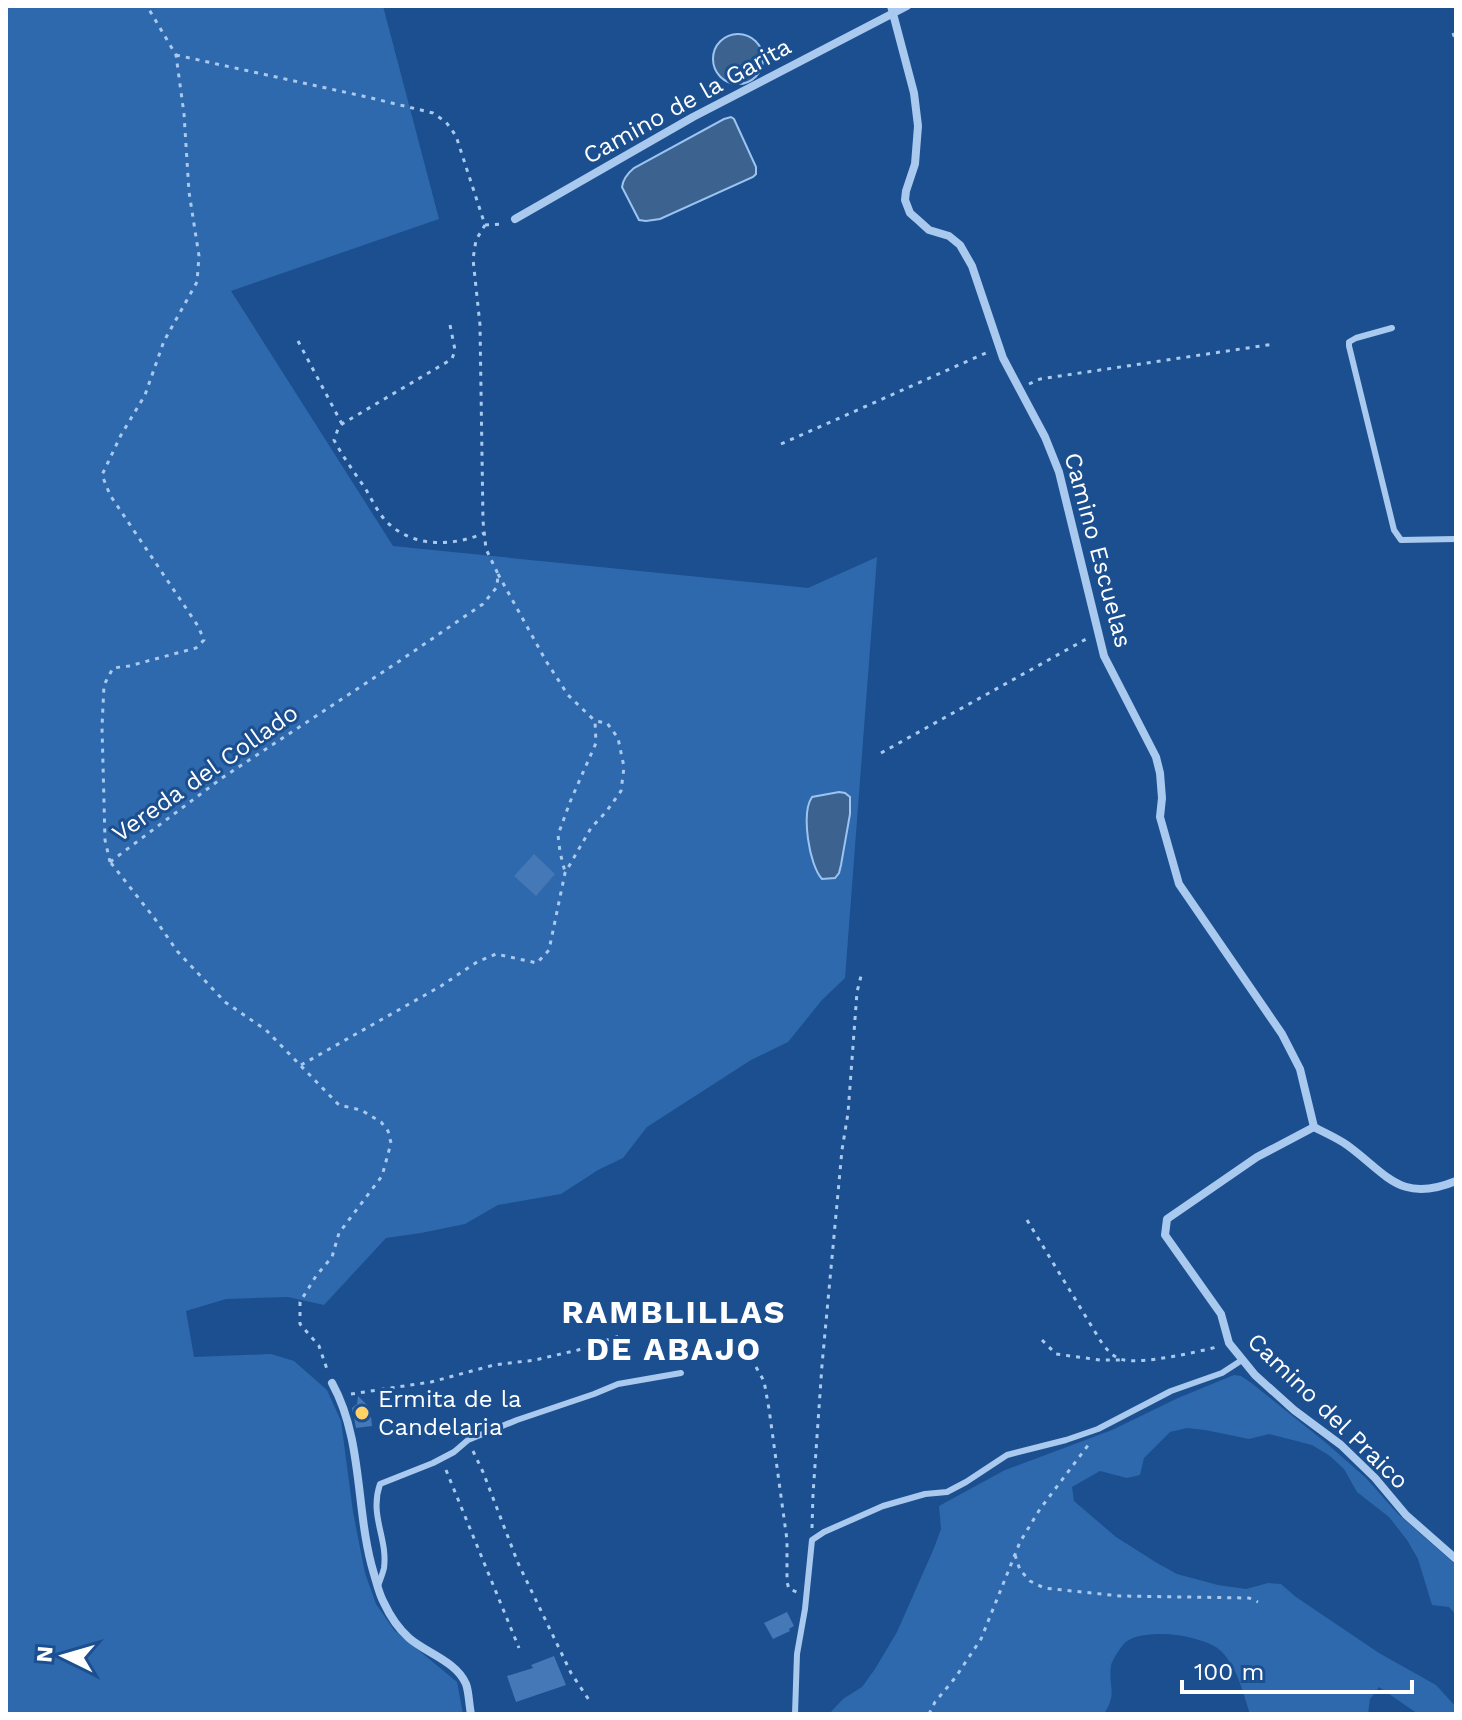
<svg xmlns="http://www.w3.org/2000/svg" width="1462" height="1720" viewBox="0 0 1462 1720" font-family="'Work Sans',sans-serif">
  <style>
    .green { fill: #2e69ad }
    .water { fill: #3c6290; stroke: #9cc4f0; stroke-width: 2 }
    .building { fill: #4478b7 }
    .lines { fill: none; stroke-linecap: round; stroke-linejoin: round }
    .path { stroke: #a9c9ee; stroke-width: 3; stroke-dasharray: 4 6; stroke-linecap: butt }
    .service { stroke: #a9c9ee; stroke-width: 6 }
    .minor { stroke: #a9c9ee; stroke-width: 8 }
    .poi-dot { fill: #ffd166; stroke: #1b4f8f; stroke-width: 3 }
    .labels { text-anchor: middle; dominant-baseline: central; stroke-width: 6; stroke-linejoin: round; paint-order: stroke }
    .street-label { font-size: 24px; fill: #fff; stroke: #1b4f8f }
    .poi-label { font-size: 24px; fill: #fff; stroke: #1b4f8f; text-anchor: start }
    .district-label { font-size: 32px; font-weight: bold; letter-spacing: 2px; fill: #fff; stroke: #1b4f8f }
  </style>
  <rect width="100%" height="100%" fill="#1b4f8f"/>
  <path class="green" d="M6 6H383L439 219 231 291 393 546 808 588 877 557 845 978 822 1000 788 1042 751 1060 647 1127 623 1158 598 1170 561 1194 498 1205 465 1224 421 1233 386 1238 324 1305 288 1297 226 1299 186 1311 194 1357 271 1354 294 1361 327 1390 341 1421 353 1512 365 1573 376 1604 394 1630 457 1682 463 1714H6Z
    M1234 1375 1241 1376 1250 1382 1325 1442 1366 1478 1398 1514 1456 1565V1615L1449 1607 1432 1605 1418 1559 1407 1540 1389 1517 1357 1492 1344 1469 1330 1456 1312 1445 1269 1434 1249 1439 1205 1430 1187 1428 1170 1432 1144 1458 1140 1475 1127 1478 1100 1471 1072 1487 1074 1501 1116 1537 1157 1563 1177 1574 1218 1585 1246 1589 1268 1583 1281 1584 1296 1597 1379 1653 1436 1685 1456 1707V1714H1418L1379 1687 1370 1699 1368 1714H1250C1243 1692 1238 1669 1222 1652 1207 1635 1138 1625 1123 1645 1119 1650 1112 1660 1111 1666 1108 1688 1118 1692 1104 1714H829L843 1699 862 1687 875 1669 897 1632 934 1548 941 1529 939 1506 1005 1470 1112 1430 1178 1398Z"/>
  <path class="water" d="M713 59a25 25 0 1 1 50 0a25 25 0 1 1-50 0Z
    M731 117 734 119 756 167V174L753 177 660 219 646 221 639 220 622 187C623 179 628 173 634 168L724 119Z
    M839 792 845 793 850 797V814L841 865 839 873 835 878 822 879C809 865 801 813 812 797Z"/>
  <path class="building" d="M534 854 555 874 536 896 514 876Z
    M358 1396 370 1408 372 1426 356 1428 352 1408 357 1404Z
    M787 1612 794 1626 789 1629 790 1631 773 1639 764 1623Z
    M554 1656 566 1685 516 1702 507 1676 533 1668 531 1665Z"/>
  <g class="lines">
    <path class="path" d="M1453 33 1456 42
      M176 55 367 97 433 113 446 122 456 136 485 225
      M485 225 504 224
      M450 325 455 350 452 359 342 424 338 429 334 440C343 457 354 472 365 488 371 498 377 511 385 520 411 548 452 547 484 533
      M298 341 342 424
      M1029 384 1040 379 1274 344
      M781 444 988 352
      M498 574 546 661 568 695 595 721 596 743 570 802 558 835 560 852 565 872
      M881 753 1088 638
      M110 862 105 840 102 727 104 685 113 668 129 666 196 648 204 640 198 626 110 495 102 475 121 435 145 395 164 341 197 282 199 256 189 192 184 114 176 55 147 6
      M110 862 222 778 398 662 483 604 497 587 498 574 486 549 483 521 480 325 473 259 476 240 485 225
      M111 863 155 919 177 951 225 1002 266 1030 339 1105 361 1110 381 1122 388 1131 391 1143 382 1176 339 1233 332 1257 316 1276 300 1302V1324L319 1346 328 1372
      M301 1065 441 986 477 962 496 954 537 963 549 950 565 873 591 828 606 812 621 791 624 767 618 738 607 723 595 721
      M1027 1220 1100 1340C1106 1349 1113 1358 1124 1360 1144 1364 1197 1352 1217 1347
      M1042 1340 1056 1354 1100 1360H1120
      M756 1367 764 1381 769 1409 787 1540V1582L789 1589 797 1592
      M351 1394 431 1382 494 1365 535 1360 578 1350 619 1336
      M473 1451 483 1472 518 1563 571 1673 589 1700
      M446 1470 519 1648
      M812 1528 813 1494 822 1365 842 1150 848 1113 857 992 861 976
      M1015 1555 1020 1570 1030 1581 1044 1588 1120 1596 1249 1598 1258 1602
      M929 1714 935 1702 955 1678 981 1639 1020 1542 1040 1509 1089 1444"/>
    <path class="service" d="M1392 328 1356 338 1349 342V346L1394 530 1401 540 1456 539
      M378 1586C380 1580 383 1573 384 1568 388 1538 369 1516 380 1484L433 1463 454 1452 468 1440 517 1420 594 1394 618 1384 681 1373
      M795 1714 797 1654 805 1609 812 1540 824 1532 883 1506 925 1494 947 1492 966 1482 1007 1455 1066 1440 1098 1429 1171 1391 1222 1373 1242 1360"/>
    <path class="minor" d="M891 6 914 93 918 126 915 164 906 191 905 200 910 213 918 220 929 230 949 236 960 245 972 266 1003 358 1045 437 1059 472 1104 656 1156 757 1160 773 1162 798 1160 817 1179 884 1282 1034 1300 1069 1314 1127C1325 1133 1337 1138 1347 1145 1387 1174 1400 1204 1456 1181
      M515 219 693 117 907 6
      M1314 1127 1257 1157 1167 1219 1165 1235 1221 1314 1229 1343 1255 1375 1294 1410 1341 1445 1375 1478 1406 1515 1456 1559
      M332 1383C364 1441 355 1512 374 1574 377 1584 379 1594 384 1603 390 1616 399 1629 409 1638 426 1653 456 1661 466 1684 469 1692 469 1705 471 1714"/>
  </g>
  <circle class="poi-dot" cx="362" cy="1413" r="8"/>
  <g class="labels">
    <g class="street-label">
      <text transform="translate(687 101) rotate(-29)">Camino de la Garita</text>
      <text transform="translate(1098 550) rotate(75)">Camino Escuelas</text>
      <text transform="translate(205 773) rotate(-35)">Vereda del Collado</text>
      <text transform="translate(1328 1411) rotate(44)">Camino del Praico</text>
    </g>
    <g class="poi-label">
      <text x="378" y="1399">Ermita de la<tspan x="378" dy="28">Candelaria</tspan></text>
    </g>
    <g class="district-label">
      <text x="674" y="1312">RAMBLILLAS<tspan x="674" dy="37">DE ABAJO</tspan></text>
    </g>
  </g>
  <rect width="1462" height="1720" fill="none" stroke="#ffffff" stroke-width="16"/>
  <g transform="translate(64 1656) rotate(275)" stroke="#1b4f8f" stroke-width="6" paint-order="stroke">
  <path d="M0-6L14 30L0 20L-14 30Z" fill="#ffffff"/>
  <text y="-12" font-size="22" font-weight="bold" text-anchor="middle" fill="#ffffff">N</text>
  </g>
  <path d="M1182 1680v12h230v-12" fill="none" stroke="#ffffff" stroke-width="4"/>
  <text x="1194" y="1680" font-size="24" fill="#ffffff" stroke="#1b4f8f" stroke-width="6" paint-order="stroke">100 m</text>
</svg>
